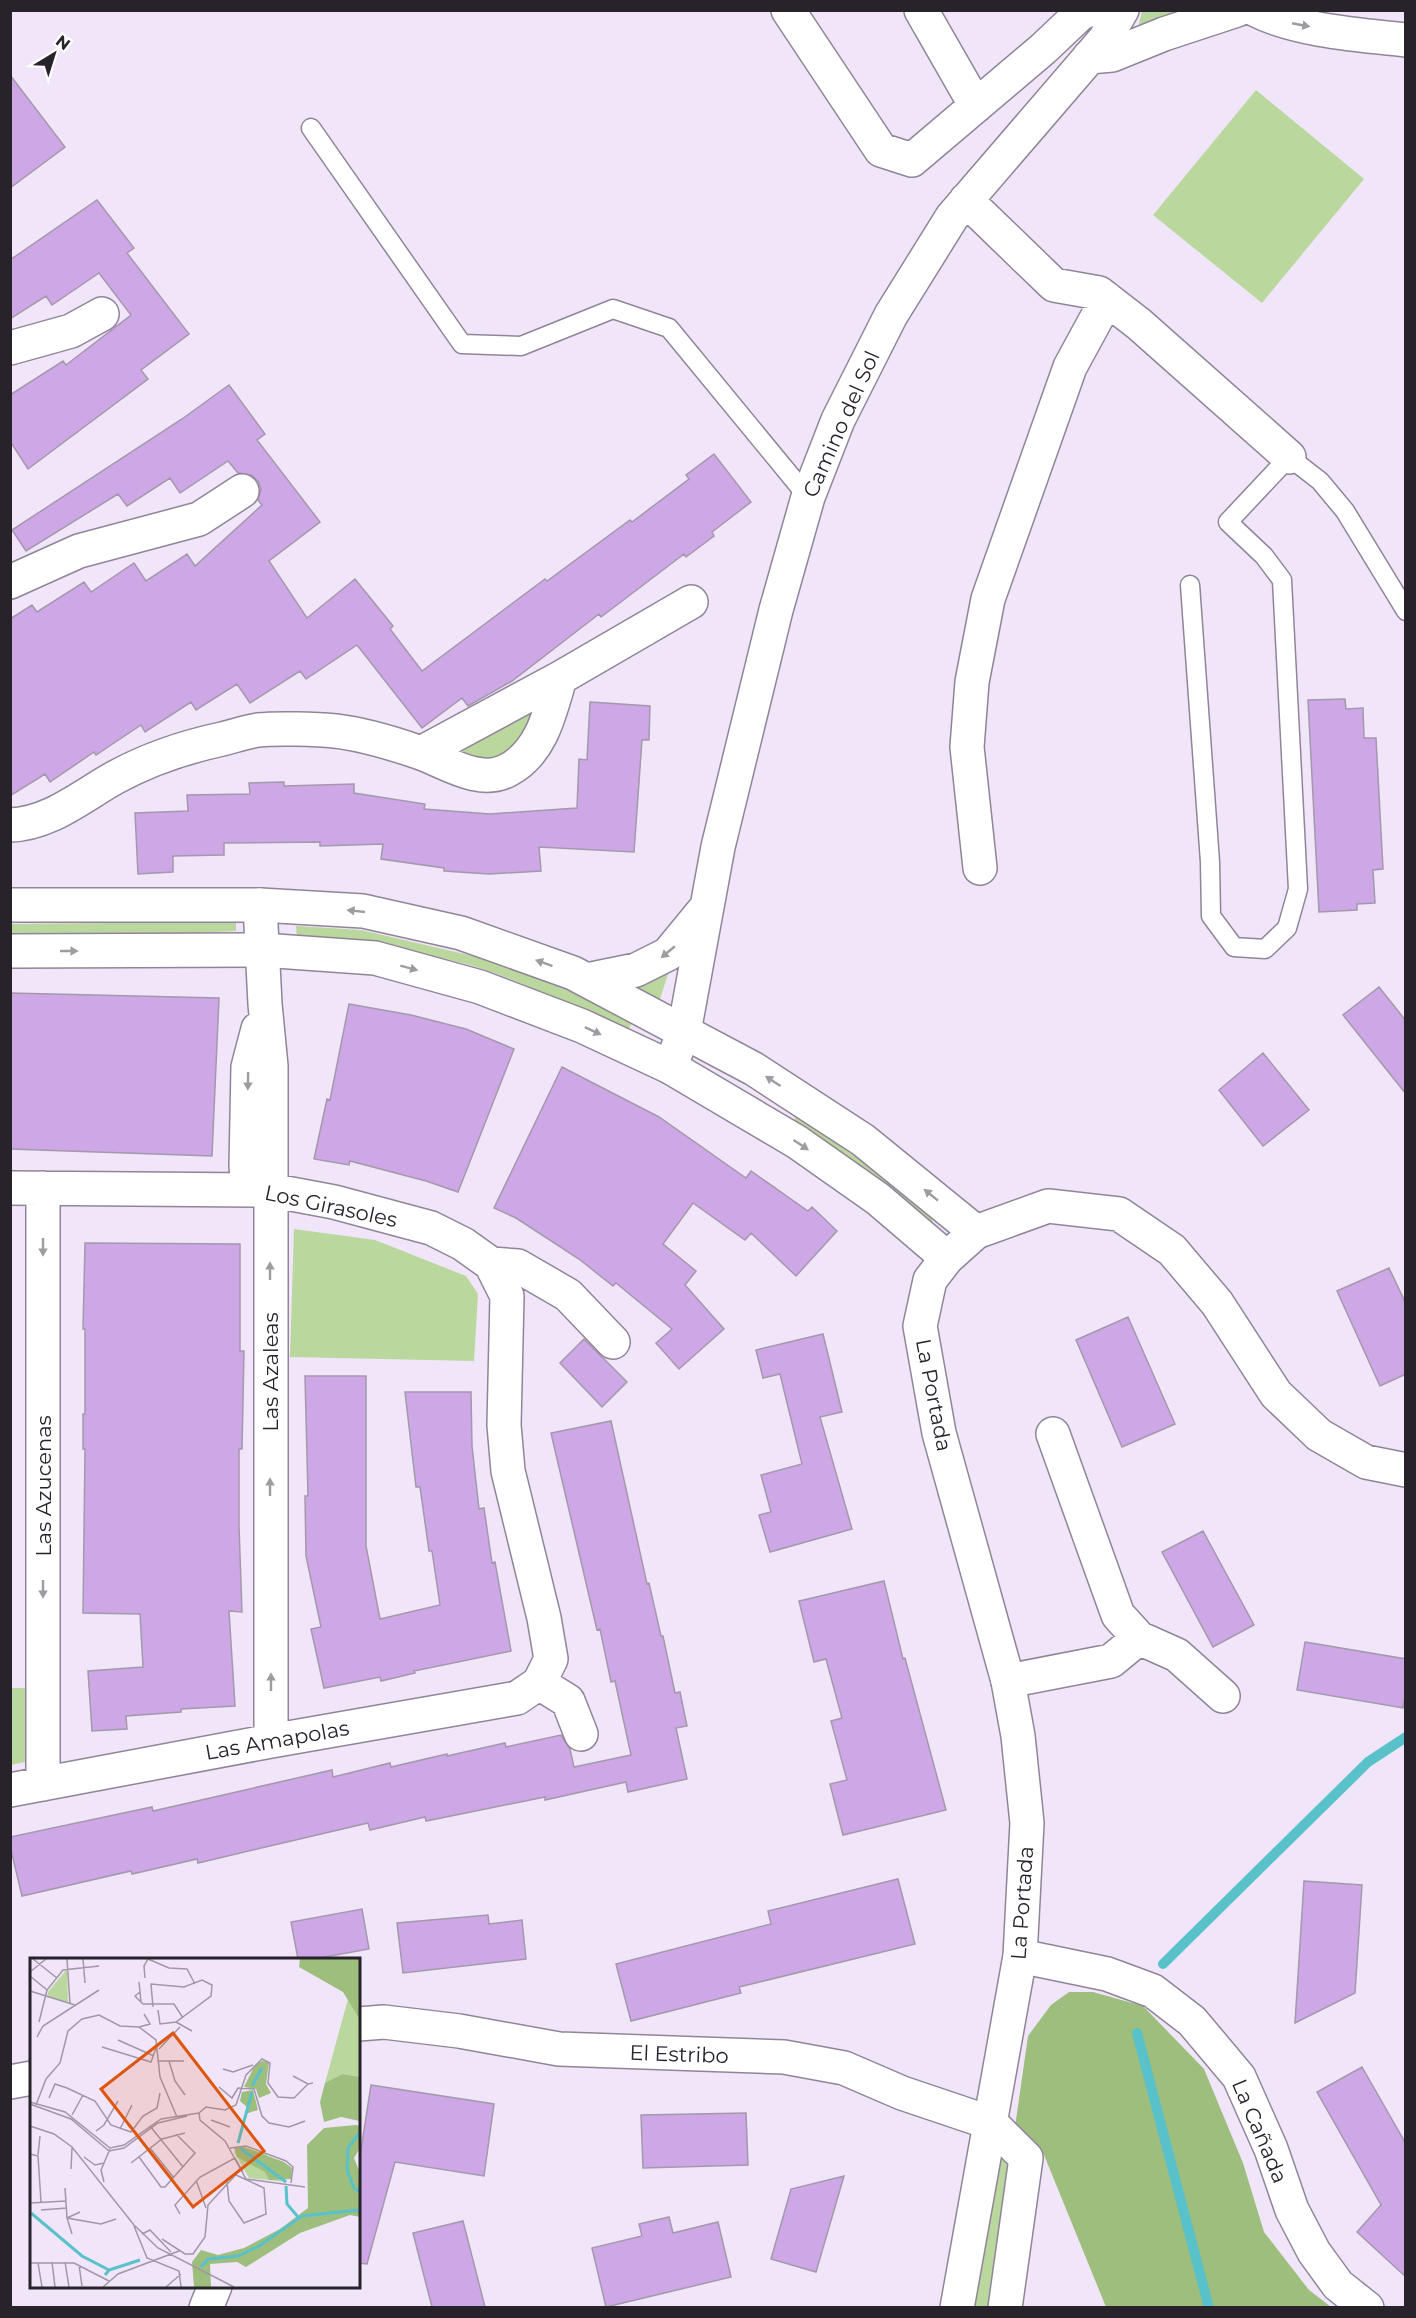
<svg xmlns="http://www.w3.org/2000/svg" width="1416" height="2318" viewBox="0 0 1416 2318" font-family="Montserrat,sans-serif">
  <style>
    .green { fill: #bad89d }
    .forest { fill: #9dbe7c }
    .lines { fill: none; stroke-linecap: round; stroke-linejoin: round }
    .stream { stroke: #59c1c9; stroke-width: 10 }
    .building { fill: #cda7e6; stroke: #a498ac; stroke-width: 1.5 }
    .lane-casing { stroke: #908598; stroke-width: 21 }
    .street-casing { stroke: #908598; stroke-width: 36 }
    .secondary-casing { stroke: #908598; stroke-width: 36 }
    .lane { stroke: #fff; stroke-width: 18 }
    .street { stroke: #fff; stroke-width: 33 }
    .secondary { stroke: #fff; stroke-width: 33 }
    .oneway { fill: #9e9ca0 }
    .labels { text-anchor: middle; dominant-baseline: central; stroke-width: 6; stroke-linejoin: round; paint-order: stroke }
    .street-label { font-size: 21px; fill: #28232b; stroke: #fff }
    .inset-river { fill: none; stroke: #59c1c9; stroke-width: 3 }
    .inset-road { fill: none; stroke: #a197a7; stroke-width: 1.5 }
    .view { fill: #de560e; fill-opacity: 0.15; stroke: #de560e; stroke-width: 3 }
    .inset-edge { fill: none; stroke: #28232b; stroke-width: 3 }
  </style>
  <rect width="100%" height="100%" fill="#f1e5fa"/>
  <path class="green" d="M1142 11H1198L1137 32Z
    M1256 90 1364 179 1262 303 1153 215Z
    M529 711 534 721 528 735 492 766 450 760 518 712Z
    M208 922 236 923V931L176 934 11 937V924Z
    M296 926 361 930 486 959 568 990 632 1023 626 1033C579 1009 533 986 483 969 424 950 358 946 297 937Z
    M671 965 659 1002 628 983Z
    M796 1116 869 1166 936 1218 925 1226 792 1126Z
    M294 1229 375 1240 466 1276 478 1294 474 1361 290 1357Z
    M11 1688H26L25 1762 11 1765Z
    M998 2156 1011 2159 988 2307 974 2308Z"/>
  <path class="forest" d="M1069 1992H1093L1143 2006 1204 2069 1243 2163 1264 2232 1309 2290 1331 2307H1106L1042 2150 1015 2127 1028 2036 1051 2005Z"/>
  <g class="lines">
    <path class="stream" d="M1163 1964 1368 1762 1406 1737
      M1137 2033 1209 2308"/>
  </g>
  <path class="building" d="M10 75 65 147 10 188Z
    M97 200 134 248 127 253 189 334 141 370 148 379 28 469 10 441V395L63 361 66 365 131 315 99 273 52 305 46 296 10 319V260Z
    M229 385 265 434 257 440 320 522 269 561 307 618 355 579 393 626 390 629 422 671 545 579 547 581 630 520 632 522 689 479 686 475 714 454 751 502 712 532 714 536 686 557 684 554 601 617 599 614 512 681 468 706 462 698 422 728 357 645 306 679 300 671 250 703 237 684 196 710 191 702 145 732 141 725 96 755 94 752 50 782 45 774 10 796V619L32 605 37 612 84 582 91 592 134 563 146 581 187 554 195 566 262 505 258 500 261 489 258 481 251 475 238 473 228 461 180 493 170 478 127 506 118 494 26 551 12 530 182 419Z
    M1345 699 1346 709 1363 708 1364 738H1376L1383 869 1373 870 1375 903 1357 904V910L1319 912 1308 700Z
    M590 702 650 706 649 740H642L634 852 539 847 541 871 489 874 444 871V868L381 859 383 844 320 846V842L224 843V855L173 856V872L138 874 135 813 188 811 187 795 250 794 249 783 284 782V786L354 784V793L425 804 424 809 490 814 577 808 579 759 587 760Z
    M1379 987 1406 1021V1094L1343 1015Z
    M10 993 219 998 212 1156 10 1149Z
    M349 1004 411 1015 466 1029 514 1049 458 1192 426 1181 350 1161 349 1165 314 1159 327 1099 330 1100Z
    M1263 1053 1309 1110 1263 1146 1219 1090Z
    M562 1067 659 1117 746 1178 751 1171 808 1211 812 1207 837 1231 796 1276 751 1233 745 1240 693 1203 663 1244 696 1271 685 1285 724 1329 679 1369 656 1343 672 1329 616 1283 613 1286 579 1259 516 1218 494 1208Z
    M85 1243 240 1244V1351H244L242 1449H239V1526L242 1612 229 1611 235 1706 181 1709V1712L126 1716 127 1729 92 1731 88 1671 143 1667 140 1614 83 1613 85 1449H83V1414H85V1329H83Z
    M1389 1268 1406 1304V1374L1380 1386 1337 1291Z
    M1128 1317 1175 1424 1122 1447 1076 1340Z
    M823 1334 842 1412 820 1417 852 1529 770 1552 759 1515 771 1512 761 1475 802 1464 780 1374 763 1378 756 1350Z
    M584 1339 627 1382 602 1407 560 1363Z
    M305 1376H366V1546L380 1619 440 1605 432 1551H429L420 1487H416L405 1392H471L472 1446 479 1509 484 1508 492 1563 495 1562 511 1651 414 1671 415 1673 381 1681 380 1677 324 1688 311 1629 321 1627 306 1556 305 1496H308Z
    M611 1421 647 1584 649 1583 661 1636H663L675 1693 680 1692 687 1726 676 1728 687 1779 628 1792 626 1782 545 1800V1797L426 1821 425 1817 370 1830 368 1823 198 1863 197 1859 132 1874 131 1871 22 1896 10 1846V1837L152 1807 153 1811 332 1770 333 1777 390 1763 391 1767 447 1754V1756L505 1743 506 1747 561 1735 570 1749 574 1767 631 1755 615 1681 611 1682 600 1629 597 1630 551 1433Z
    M1203 1531 1254 1625 1213 1647 1162 1552Z
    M884 1581 903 1659 905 1658 946 1810 843 1835 830 1784 847 1780 831 1721 842 1718 826 1659 814 1662 799 1601Z
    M1305 1642 1406 1659V1691L1403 1708 1297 1690Z
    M898 1879 915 1944 739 1987 741 1993 631 2021 616 1964 771 1924 768 1911Z
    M1304 1881 1362 1885 1355 1993 1295 2023Z
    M362 1909 369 1949 314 1959H298L291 1922Z
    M488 1915 489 1924 522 1920 526 1959 403 1973 397 1923Z
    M1362 2067 1406 2144V2277L1357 2232 1381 2205 1317 2092Z
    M371 2085 494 2104 484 2176 395 2162 367 2264 358 2263V2169Z
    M746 2113 748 2165 643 2168 641 2115Z
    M844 2176 816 2272 771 2259 791 2189Z
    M669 2217 673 2233 718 2222 731 2277 606 2307 592 2248 642 2236 639 2224Z
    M463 2221 485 2307H432L413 2233Z"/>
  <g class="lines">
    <defs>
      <path id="lane" d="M311 128 462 344 521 346 613 309 669 328 808 497
        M1190 585 1210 862 1211 916 1234 947 1265 949 1287 928 1298 889 1282 580 1264 556 1228 522 1289 457 1320 481 1345 511 1406 611"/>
      <path id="street" d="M788 10 881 150 912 160 1043 49 1080 14 1089 10
        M921 10 976 106
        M1256 10C1297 31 1360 35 1406 40
        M1089 57 1112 55 1164 34 1237 10
        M966 200 1054 285 1099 293 1139 324 1289 457
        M10 348 71 331 102 314
        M10 582 79 551 199 519 242 491
        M421 753 560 678
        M10 825C50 824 83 795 116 777 151 758 185 747 222 739 234 736 246 732 258 730 276 728 317 729 335 731 362 734 392 743 418 752 445 761 479 786 508 770 542 752 550 712 560 678L691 602
        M980 868 967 747 972 682 988 599 1070 367 1107 299
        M260 905 265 1004 271 1066V1741
        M587 980 636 970 668 954 705 909
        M670 1067 684 1032 718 847 776 610 808 497 838 420 891 315 952 217 1105 39 1122 10
        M10 1188 270 1190 334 1202 431 1228 463 1244 491 1264 518 1266 568 1295 613 1342
        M43 1188V1784
        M248 1190 246 1166 248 1067 258 1029
        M976 1232 1048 1206 1119 1214 1172 1250 1217 1303 1276 1394 1319 1435 1366 1462 1406 1470
        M1053 1434 1118 1615 1139 1638 1177 1655 1223 1696
        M1008 1681 1111 1661 1139 1638
        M539 1683 568 1701 581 1734
        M10 1790 271 1741 517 1698 539 1683 551 1659 544 1618 508 1471 504 1425 507 1296 491 1264
        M1020 1956 1107 1974 1153 1991 1192 2021 1239 2077 1271 2149 1292 2210 1314 2252 1338 2285 1367 2308
        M358 2024 384 2022 459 2031 559 2049 784 2057 844 2068 902 2093 991 2123 1026 2158 1005 2308
        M10 2082 32 2078
        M206 2308 215 2286"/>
      <path id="secondary" d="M10 905H260L363 911 461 933 573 973 754 1069 863 1140 976 1232 947 1258 930 1280 920 1326 939 1433 1008 1681 1018 1736 1027 1823 1020 1956 957 2308
        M10 951 262 950 375 958 480 987 582 1026 670 1067 797 1142 878 1199 947 1258"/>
    </defs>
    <use href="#lane" class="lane-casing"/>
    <use href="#street" class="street-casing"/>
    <use href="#secondary" class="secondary-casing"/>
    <use href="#lane" class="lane"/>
    <use href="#street" class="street"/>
    <use href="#secondary" class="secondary"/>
  </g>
  <defs><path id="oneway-solid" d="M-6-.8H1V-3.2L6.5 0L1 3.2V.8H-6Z" transform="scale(1.5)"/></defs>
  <g class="oneway">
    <use href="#oneway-solid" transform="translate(1301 25) rotate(11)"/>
    <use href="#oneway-solid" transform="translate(356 911) rotate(-174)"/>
    <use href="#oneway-solid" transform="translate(69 951)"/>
    <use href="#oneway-solid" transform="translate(668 952) rotate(140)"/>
    <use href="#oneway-solid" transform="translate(544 963) rotate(-160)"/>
    <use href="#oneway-solid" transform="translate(409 968) rotate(15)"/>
    <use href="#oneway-solid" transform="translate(593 1031) rotate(25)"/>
    <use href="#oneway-solid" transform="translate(248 1081) rotate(91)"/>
    <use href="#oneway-solid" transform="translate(773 1081) rotate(-147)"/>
    <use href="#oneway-solid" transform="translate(801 1145) rotate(34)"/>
    <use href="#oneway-solid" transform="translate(931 1195) rotate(-141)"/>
    <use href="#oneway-solid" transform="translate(43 1247) rotate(90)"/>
    <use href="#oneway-solid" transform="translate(270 1271) rotate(-90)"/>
    <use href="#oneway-solid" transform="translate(270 1487) rotate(-90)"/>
    <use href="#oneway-solid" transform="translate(43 1589) rotate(90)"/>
    <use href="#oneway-solid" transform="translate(271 1682) rotate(-90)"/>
  </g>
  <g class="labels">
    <g class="street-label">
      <text transform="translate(841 424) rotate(-66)">Camino del Sol</text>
      <text transform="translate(331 1206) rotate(12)">Los Girasoles</text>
      <text transform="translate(270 1372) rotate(-90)">Las Azaleas</text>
      <text transform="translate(934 1395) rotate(79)">La Portada</text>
      <text transform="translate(43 1486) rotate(-90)">Las Azucenas</text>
      <text transform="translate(277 1740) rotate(-10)">Las Amapolas</text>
      <text transform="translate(1022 1903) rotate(-86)">La Portada</text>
      <text transform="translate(679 2054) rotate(2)">El Estribo</text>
      <text transform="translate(1260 2131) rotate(67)">La Cañada</text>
    </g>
  </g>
  <g transform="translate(30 1958)">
    <rect width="330" height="330" fill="#f1e5fa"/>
    <path d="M37 11 38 44 17 39 18 34ZM318 41 330 62V119L312 116 295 125ZM214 189 236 196 257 224 219 220 204 194Z" fill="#bad89d"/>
    <path d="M270 1H330V62L313 34 269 9ZM232 103 239 104 236 126 241 135 229 140 226 131 214 129 225 107ZM312 116 330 119V163L311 159 294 164 290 144 295 125ZM223 132 228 152 215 156 217 149 210 143 212 134ZM326 167 330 168V190L324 200 330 215V259L320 257 270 275 216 309 207 304 180 306 181 329H164L162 304 171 292 188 297 214 290 250 271 278 250 277 187 294 170ZM214 189 254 204 262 210 261 221 239 222 235 214 207 199 204 190Z" fill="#9dbe7c"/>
    <path class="inset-river" d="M222 128 232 110M330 174 318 190 317 212 324 230 330 234M208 185 222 134M210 190 256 224M256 228 257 246 268 259M1 255 52 298 79 312M171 309 178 301 208 298 229 288 272 258 330 252M75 317 79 312 110 302"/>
    <path class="inset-road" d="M3 1 27 20M37 1 40 46M53 1 55 25M0 14 16 1M0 18 17 32M115 20 114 8 118 1 139 10 157 11 165 26M109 24 111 44M0 33 45 47M110 34 105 38 113 46H144L153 60M123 49 121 26 154 29 172 22 182 27 181 38 146 64 130 66 128 52M9 64 17 32 33 12 69 8M146 64 162 73M109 69 120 66 114 56M7 79 13 68 69 32M88 82 124 98M72 89 121 104 126 90M129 91 150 69M128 103H154M139 103 145 123 155 137M193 111 203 114 223 107M263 118 278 126 283 125M189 129 202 140 208 130 224 131 232 158 239 165 259 169 275 163M19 140 25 126 37 130 65 143 81 167 101 174 113 158 127 150 130 135M0 144 35 154 80 190 94 187 131 161 169 155M0 146 41 161 79 193 94 190 128 165 157 158M6 147 16 121 30 105 38 73 52 61 69 57 90 68 109 69 126 82 130 119 147 159M169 155 176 149 195 152 206 147 216 117 232 101 240 105 238 125 248 139 264 140 278 126M169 155 170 162 195 183 216 221 275 229M42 157 53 137M181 162 200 169M0 168 24 176 42 189 104 267 128 290 204 329M120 168 153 209M90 171 102 147M66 173 74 167 88 143M120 190 144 220M200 190 216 188 256 203 263 209 261 225M0 196 8 198 11 244M8 197 10 178M54 199 65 207 74 205M109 199 131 229H135L165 195 146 176M101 205 132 181 155 175M41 211 42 190M166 222 176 250M74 224 71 212 80 191M197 224 199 243 214 265 236 256 234 230 206 217M35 230 37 260 71 266 86 261M0 245 36 243M11 252 37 250M150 256 145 247 170 219 205 200 213 214M104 268 117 300 149 313 151 329M42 276 37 260 50 254M112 276 120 272 141 294M132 281 155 296H163L175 279 178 247 211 211M22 304 25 329M35 304 39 329M0 305H44L79 323M8 305 12 329M49 307 52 328M73 329 88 316 149 293M136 329 151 316"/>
    <path class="view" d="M143 75 234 193 163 249 71 131Z"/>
    <rect width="330" height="330" class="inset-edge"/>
  </g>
  <rect width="1416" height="2318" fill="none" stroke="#28232b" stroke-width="24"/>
  <g transform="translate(54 54) rotate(38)" stroke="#ffffff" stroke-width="4.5" paint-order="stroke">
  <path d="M0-4.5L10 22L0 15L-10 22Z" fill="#28232b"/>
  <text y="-9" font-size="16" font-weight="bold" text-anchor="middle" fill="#28232b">N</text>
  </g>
</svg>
